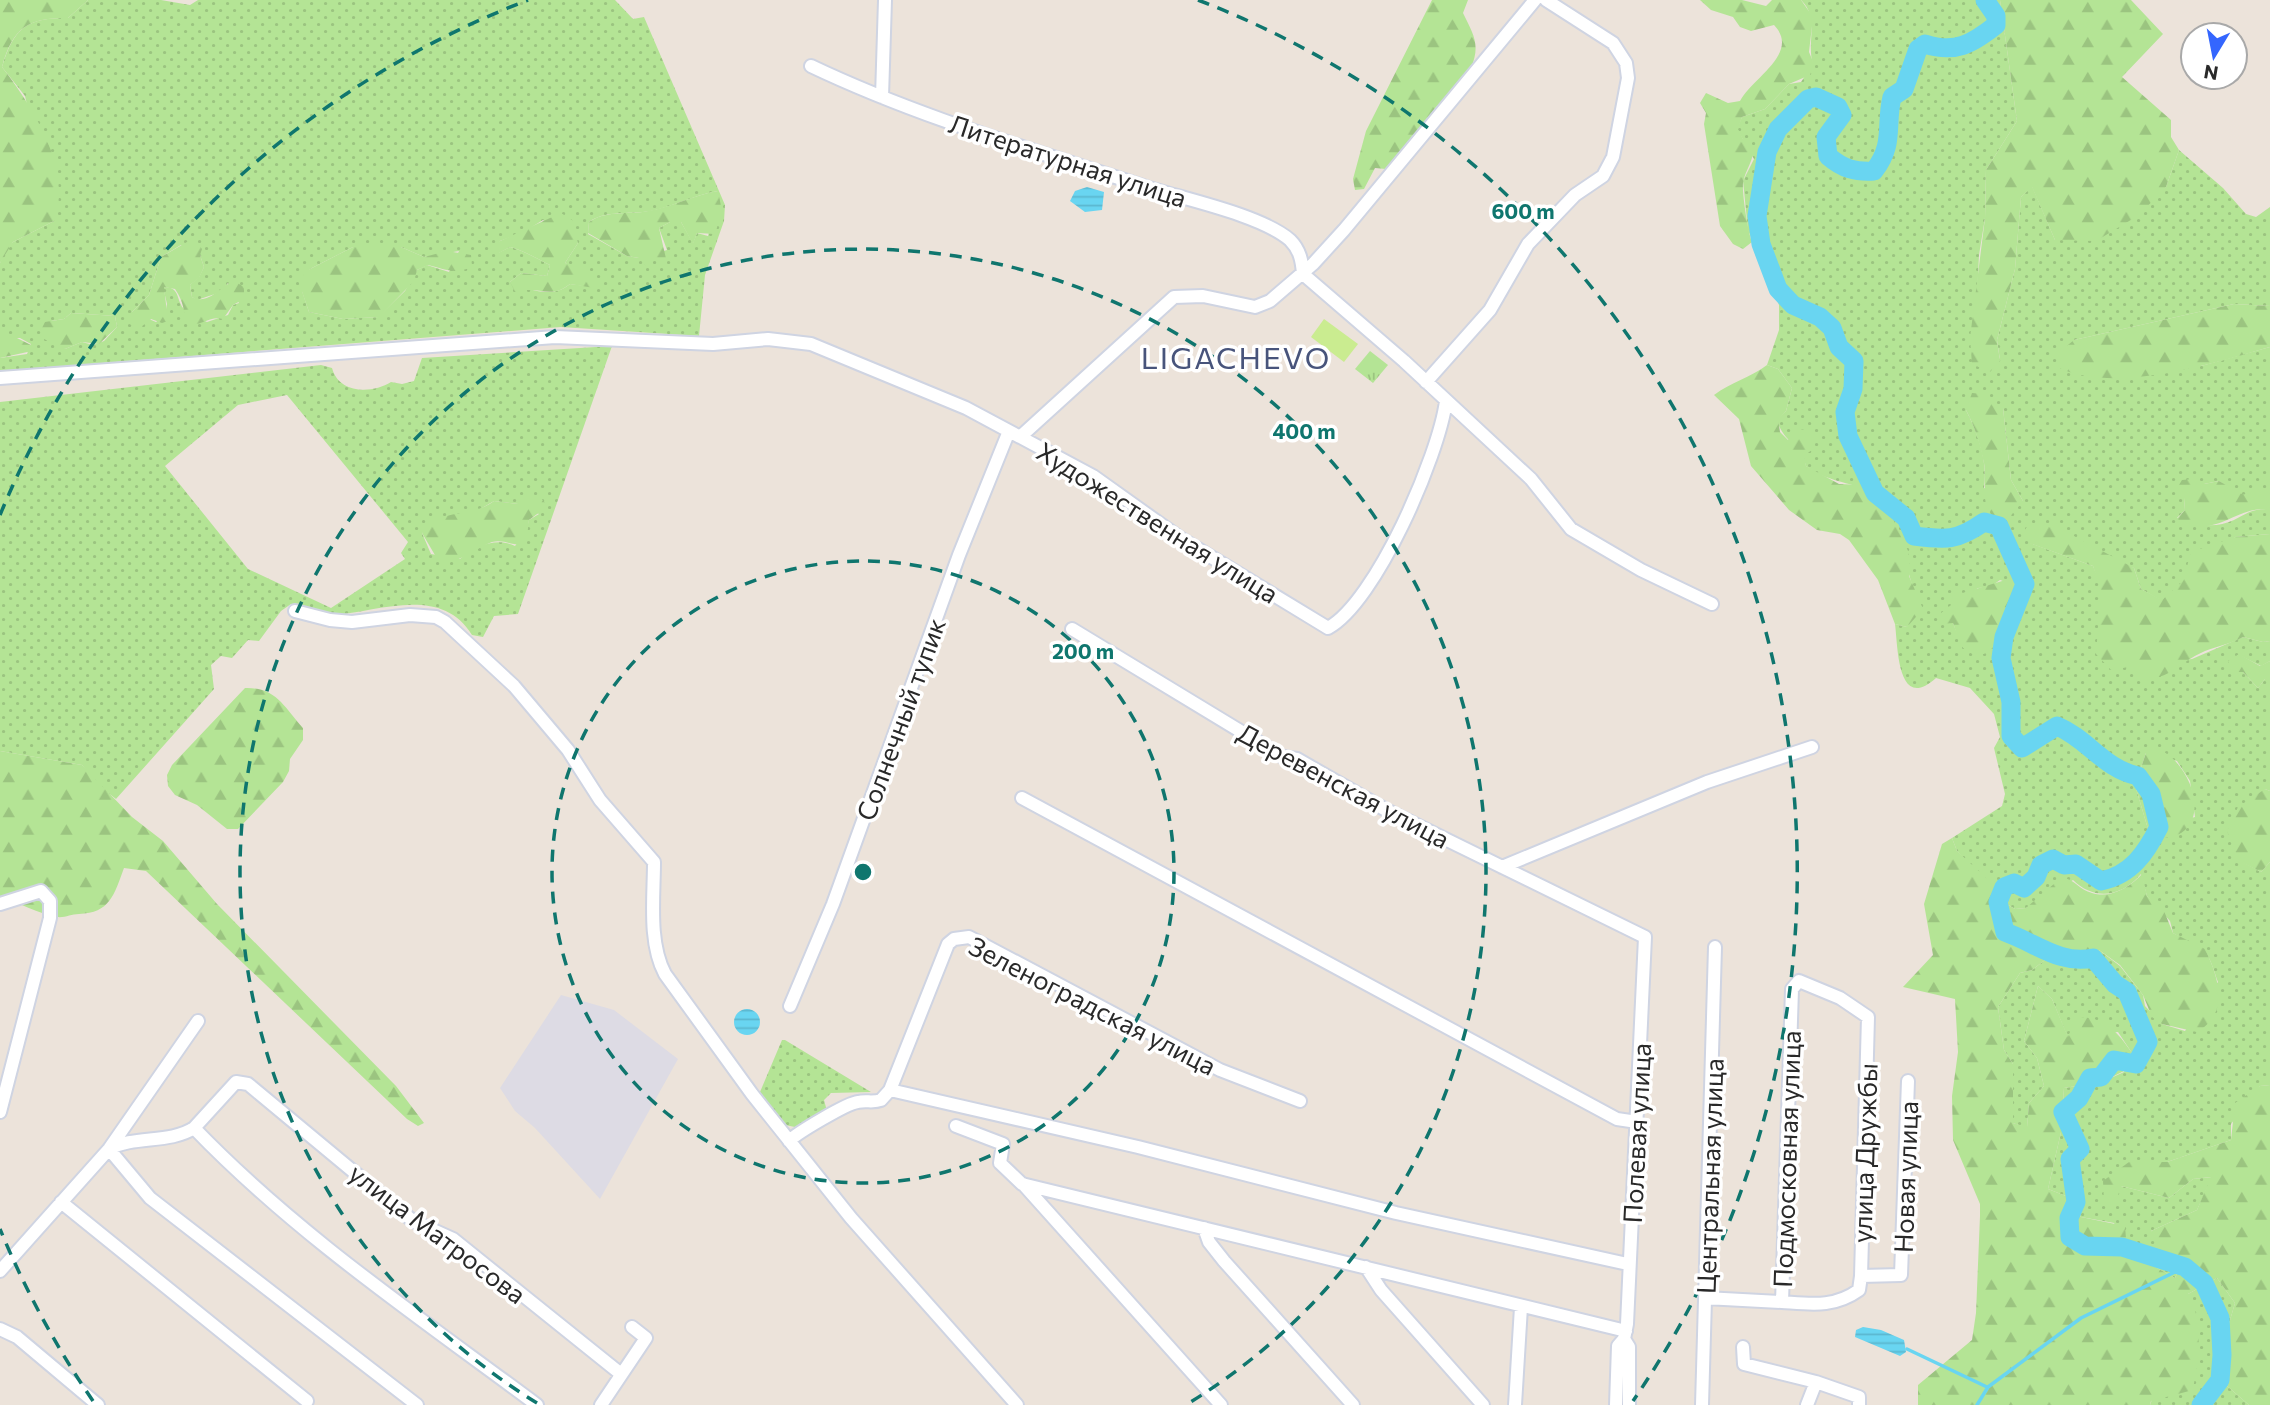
<svg xmlns="http://www.w3.org/2000/svg" width="2270" height="1405" viewBox="0 0 2270 1405" font-family="Commissioner,sans-serif">
  <style>
    .industrial { fill: #dddbe4 }
    .grass { fill: url(#grass-dots); fill-rule: evenodd }
    .forest { fill: url(#forest-firs) }
    .park { fill: url(#park-tufts) }
    .pitch { fill: #caec90 }
    .water { fill: url(#water-rules) }
    .lines { fill: none; stroke-linecap: round; stroke-linejoin: round }
    .stream { stroke: #69d5f1; stroke-width: 3.5 }
    .river { stroke: #69d5f1; stroke-width: 19 }
    .street-casing { stroke: #cfd4e2; stroke-width: 16 }
    .street { stroke: #fff; stroke-width: 12 }
    .ring { fill: none; stroke: #0f766e; stroke-width: 3.5; stroke-dasharray: 12 9 }
    .labels { text-anchor: middle; dominant-baseline: central; stroke-width: 7; stroke-linejoin: round; paint-order: stroke }
    .street-label { font-size: 26px; fill: #292929; stroke: #fff }
    .quarter-label { font-size: 30px; letter-spacing: 2px; fill: #48547b; stroke: #fff }
    .centre { fill: #0f766e; stroke: #fff; stroke-width: 3.5 }
    .ring-label { font-size: 21px; text-anchor: middle; font-weight: bold; fill: #0f766e; stroke: #fff; stroke-width: 7; stroke-linejoin: round; paint-order: stroke }
  </style>
  <defs>
    <pattern id="grass-dots" width="8" height="8" patternUnits="userSpaceOnUse" patternTransform="scale(1.75)"><rect width="8" height="8" fill="#b4e495"/><path d="M2 2h.1M6 6h.1" fill="none" stroke="#9bc480" stroke-width="1.8" stroke-linecap="round"/></pattern>
    <pattern id="forest-firs" width="22" height="20" patternUnits="userSpaceOnUse" patternTransform="scale(1.75)"><rect width="22" height="20" fill="#b4e495"/><path d="M5 1l3.5 6h-7zM16 11l3.5 6h-7z" fill="#9bc480"/></pattern>
    <pattern id="park-tufts" width="24" height="20" patternUnits="userSpaceOnUse" patternTransform="scale(1.75)"><rect width="24" height="20" fill="#b4e495"/><path d="M3 7l-1-3M5 7V3M7 7l1-3M15 17l-1-3M17 17v-4M19 17l1-3" fill="none" stroke="#9bc480"/></pattern>
    <pattern id="water-rules" width="6" height="5" patternUnits="userSpaceOnUse" patternTransform="scale(1.75)"><rect width="6" height="5" fill="#69d5f1"/><path d="M0 2.5h6" fill="none" stroke="#5bb7cf"/></pattern>
  </defs>
  <rect width="100%" height="100%" fill="#ece3da"/>
  <path class="industrial" d="M561 995 614 1010 678 1059 600 1199 535 1128 515 1111 500 1088Z"/>
  <path class="grass" d="M88 0H161L190 5 198 0H615L633 19 644 17 725 205 724 221 705 275 699 336 561 327 0 371V358L27 354 31 344 20 338H0V263L5 251 13 242 54 221 25 96 2 67C14 27 27 18 68 18ZM718 191 708 236 697 233 693 243 681 222H670L659 228 667 250 639 258 627 256 588 234 589 222C604 211 624 214 643 212 667 210 692 195 718 191ZM543 220 578 243 565 263 576 268 594 287 570 284C552 299 531 290 510 282L521 273 547 276 550 265C537 259 523 250 510 247L498 253 500 241 522 233ZM181 245 200 255 204 267 199 277 190 285 192 297 197 300 221 292 228 283 239 303 233 305 228 315 207 322C200 319 191 316 185 310 175 301 182 287 163 287L167 304 165 315 156 322 132 312 149 295 161 257ZM353 247H401L424 257 459 251 449 272 427 265 417 270 405 291 378 317 343 319 309 312 302 291 310 269ZM71 313 115 316 117 327 104 341 93 345 82 342 65 349 51 321 64 319Z
    M1801 0H2000L2017 121 1986 170 1985 218 1979 255 1977 297 2000 360 1997 340 2015 269 2021 197 2032 186 2055 240 2166 187 2179 150 2223 188 2246 214 2256 217 2270 207V306L2234 304 2074 340 2201 366 2270 347V534L2235 537 2162 601 2141 589 2134 568 2030 543 2093 566 2134 666 2192 659 2243 637 2263 642 2270 641V661L2261 666 2239 655 2243 672 2258 688 2265 679H2270V791L2265 789 2239 860 2261 872 2270 862V1085L2260 1086 2231 1124V1140L2167 1162H2129L2121 1186 2169 1198 2193 1179 2212 1177 2197 1210 2151 1231 2184 1258 2175 1278 2127 1251 2114 1223 2081 1217 2066 1196 2048 1189 2061 1132 2064 1088 2102 1082 2124 1072 2132 1053 2118 1032 2068 1038 2052 999 2038 986 2024 1041 2037 1058 2044 1086 2029 1103 2027 1128 2013 1123V1064L2004 1050 1998 1007 2020 973 2032 970 2050 956 2099 950 2120 966 2143 995 2145 1006 2162 1024 2185 1031 2218 982C2204 939 2206 954 2173 933L2170 921 2147 896 2141 874C2122 897 2094 901 2073 880L2026 908 2015 909 2005 903 1957 851 1952 838 2002 806 2005 794 1994 748 2000 737 1994 714 1970 688 1936 678C1897 713 1898 647 1895 624L1907 627 1913 588 1893 520 1875 503 1871 492C1848 481 1827 482 1806 466 1802 446 1781 440 1777 419L1786 411 1792 388 1778 369 1767 365 1779 330V305L1748 230 1743 181 1754 159 1737 129 1742 117 1765 109 1789 84 1801 82 1813 64C1806 43 1820 18 1801 0ZM2003 408 2011 480 2023 501 1984 488C1988 461 1978 434 1966 410ZM2219 481 2240 496 2251 495 2266 509C2251 509 2246 514 2234 520 2215 529 2195 525 2177 518L2185 510 2184 498 2204 484ZM2000 580 2020 587 2004 633H1957L1953 623 1942 613 1978 588 1990 587ZM2146 753 2177 761 2190 781 2195 817 2148 829 2135 785Z
    M612 346 518 614 494 616 483 637 472 635C441 584 378 612 333 615 319 616 304 609 291 604L281 611 259 641 248 640 232 658 221 656 211 665 214 689 116 799 97 784 82 765 0 751V402L321 365 332 368C339 394 372 394 391 382L402 384 414 381 422 358ZM287 395 408 542 401 553 405 559 331 608 248 569 165 466 238 405ZM494 501 518 504 539 514 529 520 526 532 515 546C497 537 475 546 460 559L431 554 422 533 453 516 477 511Z
    M782 1040H785L871 1092 831 1093 824 1100 827 1111 825 1114 795 1127 785 1125 760 1092Z
    M2217 1278 2235 1303 2228 1327 2226 1385 2249 1405H2150L2188 1294Z"/>
  <path class="forest" d="M0 0H88L68 18C28 18 13 27 2 67 33 107 73 170 54 221L13 242 0 263Z
    M1432 0H1468L1463 13C1473 34 1481 44 1471 68L1386 169 1375 168 1364 189 1355 190 1353 179 1366 131Z
    M1700 0H1742L1766 6 1772 0H1801L1813 17 1809 52 1814 64 1810 75 1789 84 1765 109 1742 117 1738 129 1743 139 1754 146C1754 161 1745 170 1743 183 1742 194 1748 232 1752 242L1743 249 1733 244 1720 226 1704 124 1706 113 1700 103 1706 93 1728 103 1740 101C1752 78 1801 53 1774 25L1751 31 1740 27 1733 17 1711 10Z
    M2000 0H2131L2163 34 2122 77 2171 120V137L2179 150 2166 187 2139 215 2096 241 2055 240 2032 187 2021 197 2015 269 1997 340 2000 361 1990 372 1972 364 1970 338 1985 218 1986 170 2017 121Z
    M718 191 722 211 715 234 697 233 693 244 681 222H670L659 228 667 263 656 259 646 266 639 258 627 256 588 233 589 222C606 210 628 215 648 211 672 207 694 195 718 191Z
    M561 213 572 220 578 243 565 263 587 269 597 277 594 288 570 284C550 300 539 285 515 292L510 282 521 273 547 276 550 265C537 259 523 250 510 247L497 254 495 247 500 241Z
    M187 242 199 245 202 249 200 255 204 267 199 278 190 285 192 297C209 306 221 285 234 281L244 287V299L233 305 223 319C208 315 200 329 184 323 186 312 182 299 175 289L164 287 168 321 162 323 151 319 141 327 129 324 132 312 149 295 161 257Z
    M353 247H401L424 257 447 251 471 255 472 267C454 275 445 269 428 265L417 270 414 281 379 317 343 319 309 312 298 280 310 269Z
    M2234 304 2270 306V347C2211 364 2116 394 2059 368L2057 354 2074 340Z
    M71 313 115 316 117 327 99 344 82 342 65 349 44 339 42 328 45 322 64 319Z
    M9 334 31 345 32 351 0 358V338Z
    M1767 365 1778 369 1792 388 1786 411 1778 419 1780 432 1788 440 1796 430 1808 429 1816 438 1814 449 1804 455 1806 466 1839 484 1862 485 1893 519 1909 553V576L1923 609 1907 627 1895 624 1878 580 1849 540 1840 534 1817 530 1789 510 1751 466 1739 419 1714 395C1731 382 1750 378 1767 365Z
    M1972 393 1983 394 2003 408 2011 480 2023 501 2008 519 1996 520C1978 502 1988 486 1984 463 1980 444 1975 427 1966 410Z
    M2193 479 2204 484 2219 481C2237 491 2242 501 2262 489L2270 498 2266 509C2232 508 2216 540 2177 519L2185 510 2184 498 2176 490 2182 480Z
    M540 497 548 506 529 520 526 544C513 547 505 539 492 542 481 546 471 554 461 558 455 561 446 560 439 562L422 533C438 507 471 519 494 501L518 504 528 498Z
    M2028 525 2057 527 2134 568 2141 589 2162 600 2183 581 2191 552 2235 537 2270 534V641L2263 642 2243 637C2230 644 2218 646 2205 651 2176 664 2175 677 2139 681L2134 666 2111 670 2096 654 2101 591 2093 566 2029 543 2023 533Z
    M2012 578 2020 587C2012 605 1999 663 1974 654 1969 653 1963 649 1961 645 1957 639 1956 630 1953 623L1941 624V613L1951 605 1956 595Z
    M2239 654 2260 666 2270 661V679H2265L2258 688 2243 672H2232L2228 661Z
    M245 688C276 687 284 707 303 728V740L290 759 289 771 283 782 238 829H227L197 805 175 795 168 786 167 775 172 765Z
    M2156 748C2195 762 2218 840 2157 838L2148 829 2135 785 2146 753Z
    M0 751 82 765 132 817 163 841 217 904 396 1086 424 1123 418 1126 407 1119 146 871 124 868C114 895 110 913 79 914 71 914 65 918 57 917 38 914 20 902 0 898Z
    M2265 789 2270 791V862L2261 872 2239 861 2227 831 2238 807Z
    M1952 838 1957 851 1993 884 2005 903 2015 909 2026 908 2062 877C2075 880 2080 890 2092 893 2111 899 2130 887 2142 874L2147 896 2164 911 2173 933 2205 949C2219 978 2230 1013 2197 1032L2162 1024 2152 1017 2143 995 2120 965 2099 950 2050 956 2032 970 2020 973 1998 1007 2004 1050 2013 1064V1123L2027 1127 2029 1103 2044 1086 2037 1058 2024 1041 2038 986 2052 999 2068 1037 2076 1017C2104 1016 2118 1032 2132 1053L2124 1071 2102 1082 2064 1088 2061 1132 2048 1189 2066 1196 2081 1217 2125 1226 2127 1251 2175 1278 2184 1258 2158 1249 2151 1231 2197 1210 2211 1177 2193 1179 2169 1198 2121 1186 2114 1208 2104 1202 2103 1181 2129 1162H2167L2231 1140 2235 1103 2260 1086 2270 1085V1405H2249L2226 1385 2228 1327 2235 1303 2217 1278 2188 1294C2205 1323 2198 1358 2193 1390L2151 1401 2150 1405H1918V1385L1972 1340 1976 1313 1980 1216V1204L1953 1140 1952 1096 1958 1052 1955 999 1903 987 1933 955 1924 904 1942 844Z"/>
  <path class="park" d="M1370 351 1388 365 1373 383 1355 369Z"/>
  <path class="pitch" d="M1324 319 1358 344 1344 362 1311 337Z"/>
  <path class="water" d="M1087 187 1104 192 1102 210 1085 212 1070 201 1075 191Z
    M734 1022a13 13 0 1 1 26 0a13 13 0 1 1-26 0Z
    M1863 1327 1881 1330 1904 1340 1906 1352 1900 1356 1855 1337 1856 1330Z"/>
  <g class="lines">
    <path class="stream" d="M1907 1349 1987 1387
      M1977 1405 1988 1387 2081 1318 2185 1267"/>
    <path class="river" d="M1985 0 1996 16V25C1972 44 1955 54 1925 44L1918 49 1904 89 1892 97C1885 126 1895 144 1874 171 1855 172 1843 169 1828 156L1826 137 1842 115 1838 107 1816 97 1808 99 1778 129 1767 152 1757 216 1761 244 1778 289 1793 305 1820 317 1832 328 1839 347 1854 361 1853 389 1845 412 1848 436 1875 493 1906 518 1914 536C1946 540 1957 541 1984 522L1999 526 2025 584 2004 637 2001 658 2011 702V736L2022 748 2057 726C2088 739 2104 769 2138 776L2151 794 2159 827C2146 853 2131 875 2101 881L2076 864 2064 865 2053 859 2041 865 2036 877 2024 888 2014 883 2004 887 1998 902 2005 932C2036 943 2060 965 2093 958L2115 984 2127 992 2148 1042 2136 1064 2114 1060 2101 1077 2090 1078 2079 1098 2063 1112 2080 1149 2070 1159 2076 1202 2069 1218 2070 1237 2085 1246 2122 1247 2185 1267 2204 1283 2220 1318 2222 1355 2220 1380 2201 1405"/>
    <defs>
      <path id="street" d="M811 66C918 117 1033 150 1146 187 1184 199 1261 215 1290 240 1300 250 1302 261 1303 274L1404 361 1531 479 1571 529 1641 570 1712 604
        M882 97 885 0
        M0 378 555 337 713 344 768 339 811 344 966 408 1093 476 1180 538 1328 628C1376 602 1439 455 1446 401
        M1426 382 1490 310 1528 244 1575 195 1603 176 1613 157 1628 78 1626 63 1613 43 1546 0
        M1020 437 1174 297 1203 296 1255 307 1270 301 1313 264 1344 230 1535 0
        M295 611 330 620 352 622 410 615 436 617 445 622 514 686 568 750 600 800 654 862C654 897 648 942 665 974L752 1094 851 1218 1017 1405
        M1072 629 1283 757 1297 759 1386 810 1645 937 1627 1324 1624 1339 1618 1346 1616 1405
        M1022 798 1617 1119 1637 1122
        M1502 867 1707 782 1812 747
        M0 904 41 891 50 901V918L0 1112
        M790 1006 833 904 959 555 1009 431
        M890 1090 1138 1147 1396 1213 1623 1263
        M956 1126 1003 1144 1000 1163 1022 1184 1626 1331
        M194 1128 236 1082 248 1084 413 1221 453 1239 621 1374
        M789 1141C797 1133 847 1103 858 1102 866 1100 873 1103 881 1100L890 1090 948 944 954 939 969 937 1220 1070 1300 1101
        M1023 1184 1221 1405
        M61 1202 307 1401
        M1204 1228 1209 1242 1224 1261 1353 1405
        M1366 1267 1381 1290 1483 1405
        M0 1271 109 1149 198 1021
        M1861 1276 1901 1275 1908 1081
        M1705 1298 1782 1302 1792 989 1799 981 1840 998 1868 1017 1861 1276 1859 1290C1834 1308 1811 1304 1782 1302
        M0 1329 17 1337 98 1405
        M1624 1339 1629 1347V1405
        M1743 1347 1744 1364 1816 1382 1807 1405
        M1816 1382 1859 1397V1405
        M417 1405 150 1198 109 1149C135 1135 169 1144 194 1128 296 1234 419 1317 537 1405
        M601 1405 646 1338 632 1327
        M1515 1405 1521 1307
        M1702 1405 1715 947"/>
    </defs>
    <use href="#street" class="street-casing"/>
    <use href="#street" class="street"/>
  </g>
  <g class="ring">
    <circle cx="863" cy="872" r="311"/>
    <path d="M537 1403A623 623 0 1 1 1189 1403"/>
    <path d="M93 1401A934 934 0 0 1 0 1229M0 515A934 934 0 0 1 528 0M1198 0A934 934 0 0 1 1633 1401"/>
  </g>
  <g class="labels">
    <g class="street-label">
      <text transform="translate(1068 160) rotate(18)">Литературная улица</text>
      <text transform="translate(1158 522) rotate(32)">Художественная улица</text>
      <text transform="translate(900 719) rotate(-70)">Солнечный тупик</text>
      <text transform="translate(1344 785) rotate(28)">Деревенская улица</text>
      <text transform="translate(1093 1005) rotate(27)">Зеленоградская улица</text>
      <text transform="translate(1636 1133) rotate(-87)">Полевая улица</text>
      <text transform="translate(1864 1153) rotate(-88)">улица Дружбы</text>
      <text transform="translate(1786 1159) rotate(-88)">Подмосковная улица</text>
      <text transform="translate(1709 1176) rotate(-88)">Центральная улица</text>
      <text transform="translate(1905 1177) rotate(-88)">Новая улица</text>
      <text transform="translate(438 1233) rotate(37)">улица Матросова</text>
    </g>
    <g class="quarter-label">
      <text x="1236" y="356">LIGACHEVO</text>
    </g>
  </g>
  <circle cx="863" cy="872" r="10" class="centre"/>
  <g class="ring-label">
    <text x="1523" y="219">600 m</text>
    <text x="1304" y="439">400 m</text>
    <text x="1083" y="659">200 m</text>
  </g>
  <g transform="translate(2214 56) rotate(190)"><circle r="33" fill="#ffffff" stroke="#a9a9a9" stroke-width="2"/>
  <path d="M0-5L12 26L0 18L-12 26Z" fill="#3466fe"/>
  <text y="-10" font-size="19" font-weight="bold" text-anchor="middle" fill="#292929">N</text>
  </g>
</svg>
